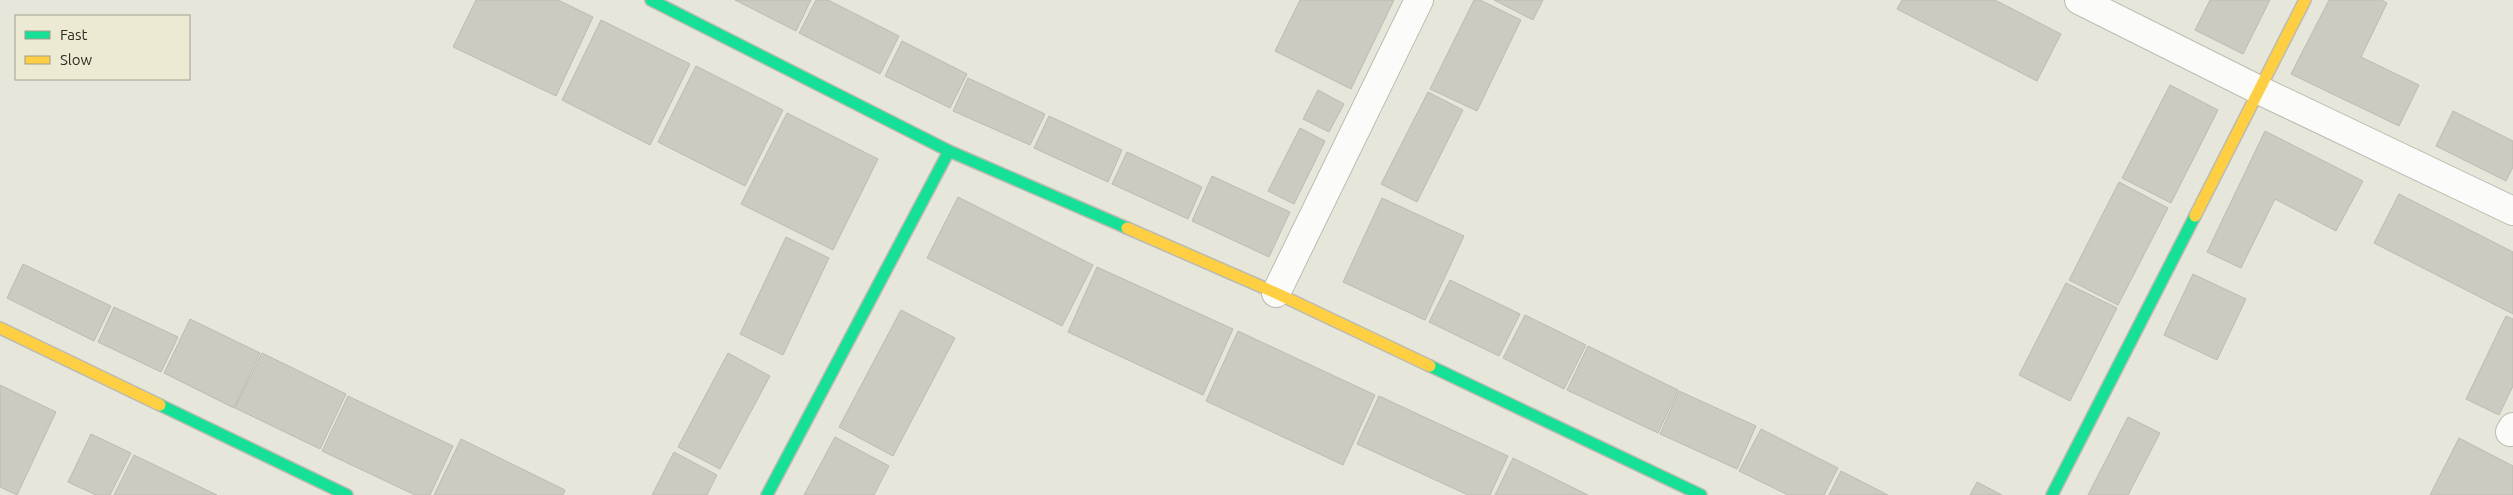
<svg xmlns="http://www.w3.org/2000/svg" width="2513" height="495" viewBox="0 0 2513 495" font-family="Ubuntu,sans-serif">
  <style>
    .building { fill: #cccbc2; stroke: #bcbbb1 }
    .lines { fill: none; stroke-linecap: round; stroke-linejoin: round }
    .street-casing { stroke: #bcbbb1; stroke-width: 30 }
    .fast-casing { stroke: #bcbbb1; stroke-width: 14 }
    .slow-casing { stroke: #bcbbb1; stroke-width: 14 }
    .street { stroke: #fbfbf9; stroke-width: 28 }
    .fast { stroke: #16e098; stroke-width: 11 }
    .slow { stroke: #ffcf43; stroke-width: 11 }
  </style>
  <rect width="100%" height="100%" fill="#e7e6da"/>
  <path class="building" d="M476 0H558L593 17 556 96 453 47Z
    M735 0H811L796 31Z
    M816 0H828L899 36 880 74 799 33Z
    M1300 0H1394L1351 89 1275 51Z
    M1474 0H1480L1521 20 1477 111 1430 89Z
    M1494 0H1543L1533 20Z
    M1902 0H1995L2061 34 2037 81 1897 9Z
    M2210 0H2270L2243 54 2195 30Z
    M2329 0H2381L2387 3 2361 57 2419 85 2399 126 2291 74Z
    M601 20 690 64 650 145 562 100Z
    M902 41 967 74 950 108 885 76Z
    M696 66 783 110 745 186 658 142Z
    M968 78 1045 114 1030 145 953 111Z
    M2170 85 2218 110 2171 203 2122 178Z
    M1318 90 1344 104 1329 132 1303 119Z
    M1428 92 1463 110 1417 202 1381 184Z
    M2453 111 2513 141V167L2506 181 2436 146Z
    M787 113 878 159 833 250 741 204Z
    M1049 116 1122 150 1108 182 1034 148Z
    M1300 128 1325 141 1294 204 1268 191Z
    M2265 131 2363 181 2336 231 2275 199 2241 268 2207 252Z
    M1127 152 1202 187 1188 219 1112 184Z
    M1212 176 1290 212 1269 257 1192 221Z
    M2119 182 2168 208 2118 305 2069 280Z
    M2399 194 2513 252V314L2374 243Z
    M958 197 1093 265 1062 326 927 258Z
    M1382 198 1464 236 1425 320 1343 282Z
    M786 237 829 258 783 355 740 334Z
    M23 264 111 306 94 341 7 298Z
    M1097 267 1233 329 1203 395 1068 332Z
    M2193 274 2246 299 2217 360 2164 335Z
    M1450 280 1520 314 1499 356 1429 322Z
    M2066 283 2117 308 2070 401 2019 375Z
    M114 307 178 337 161 372 98 342Z
    M901 310 955 338 893 456 839 427Z
    M1525 315 1586 345 1564 389 1503 358Z
    M2506 316 2513 319V386L2499 415 2466 399Z
    M190 319 260 353 234 408 164 373Z
    M1238 331 1375 395 1343 465 1206 401Z
    M1588 346 1678 390 1658 433 1567 390Z
    M262 353 346 394 320 449 235 408Z
    M728 353 770 376 720 469 678 447Z
    M0 385 56 412 17 495 0 487Z
    M1679 391 1756 426 1737 469 1660 434Z
    M348 396 453 446 430 495H415L322 451Z
    M1379 396 1508 456 1490 495H1468L1357 444Z
    M2128 417 2160 433 2128 495H2088Z
    M1761 429 1838 468 1824 495H1788L1739 471Z
    M91 434 131 453 110 495H96L68 482Z
    M835 437 889 466 874 495H804Z
    M2459 438 2513 466V495H2430Z
    M461 439 565 490 563 495H434Z
    M674 452 717 475 707 495H652Z
    M134 455 217 495H114Z
    M1513 458 1588 495H1495Z
    M1841 471 1888 495H1829Z
    M1977 482 2002 495H1970Z"/>
  <g class="lines">
    <defs>
      <path id="street" d="M2079 0 2259 90 2513 211
        M1276 293 1419 0
        M2510 432 2513 427"/>
      <path id="fast" d="M651 0 949 151 1127 228
        M1430 366 1701 495
        M160 405 347 495
        M767 495 949 151
        M2052 495 2195 216"/>
      <path id="slow" d="M2195 216 2305 0
        M1127 228 1276 293 1430 366
        M0 328 160 405"/>
    </defs>
    <use href="#street" class="street-casing"/>
    <use href="#fast" class="fast-casing"/>
    <use href="#slow" class="slow-casing"/>
    <use href="#street" class="street"/>
    <use href="#fast" class="fast"/>
    <use href="#slow" class="slow"/>
  </g>
  <rect x="15" y="15" width="175" height="65" fill="#edead4" stroke="#a09e8d"/>
  <rect x="25" y="31" width="25" height="8" fill="#16e098" stroke="#a09e8d"/>
  <text x="60" y="40" font-size="15" fill="#2d2c23">Fast</text>
  <rect x="25" y="56" width="25" height="8" fill="#ffcf43" stroke="#a09e8d"/>
  <text x="60" y="65" font-size="15" fill="#2d2c23">Slow</text>
</svg>
